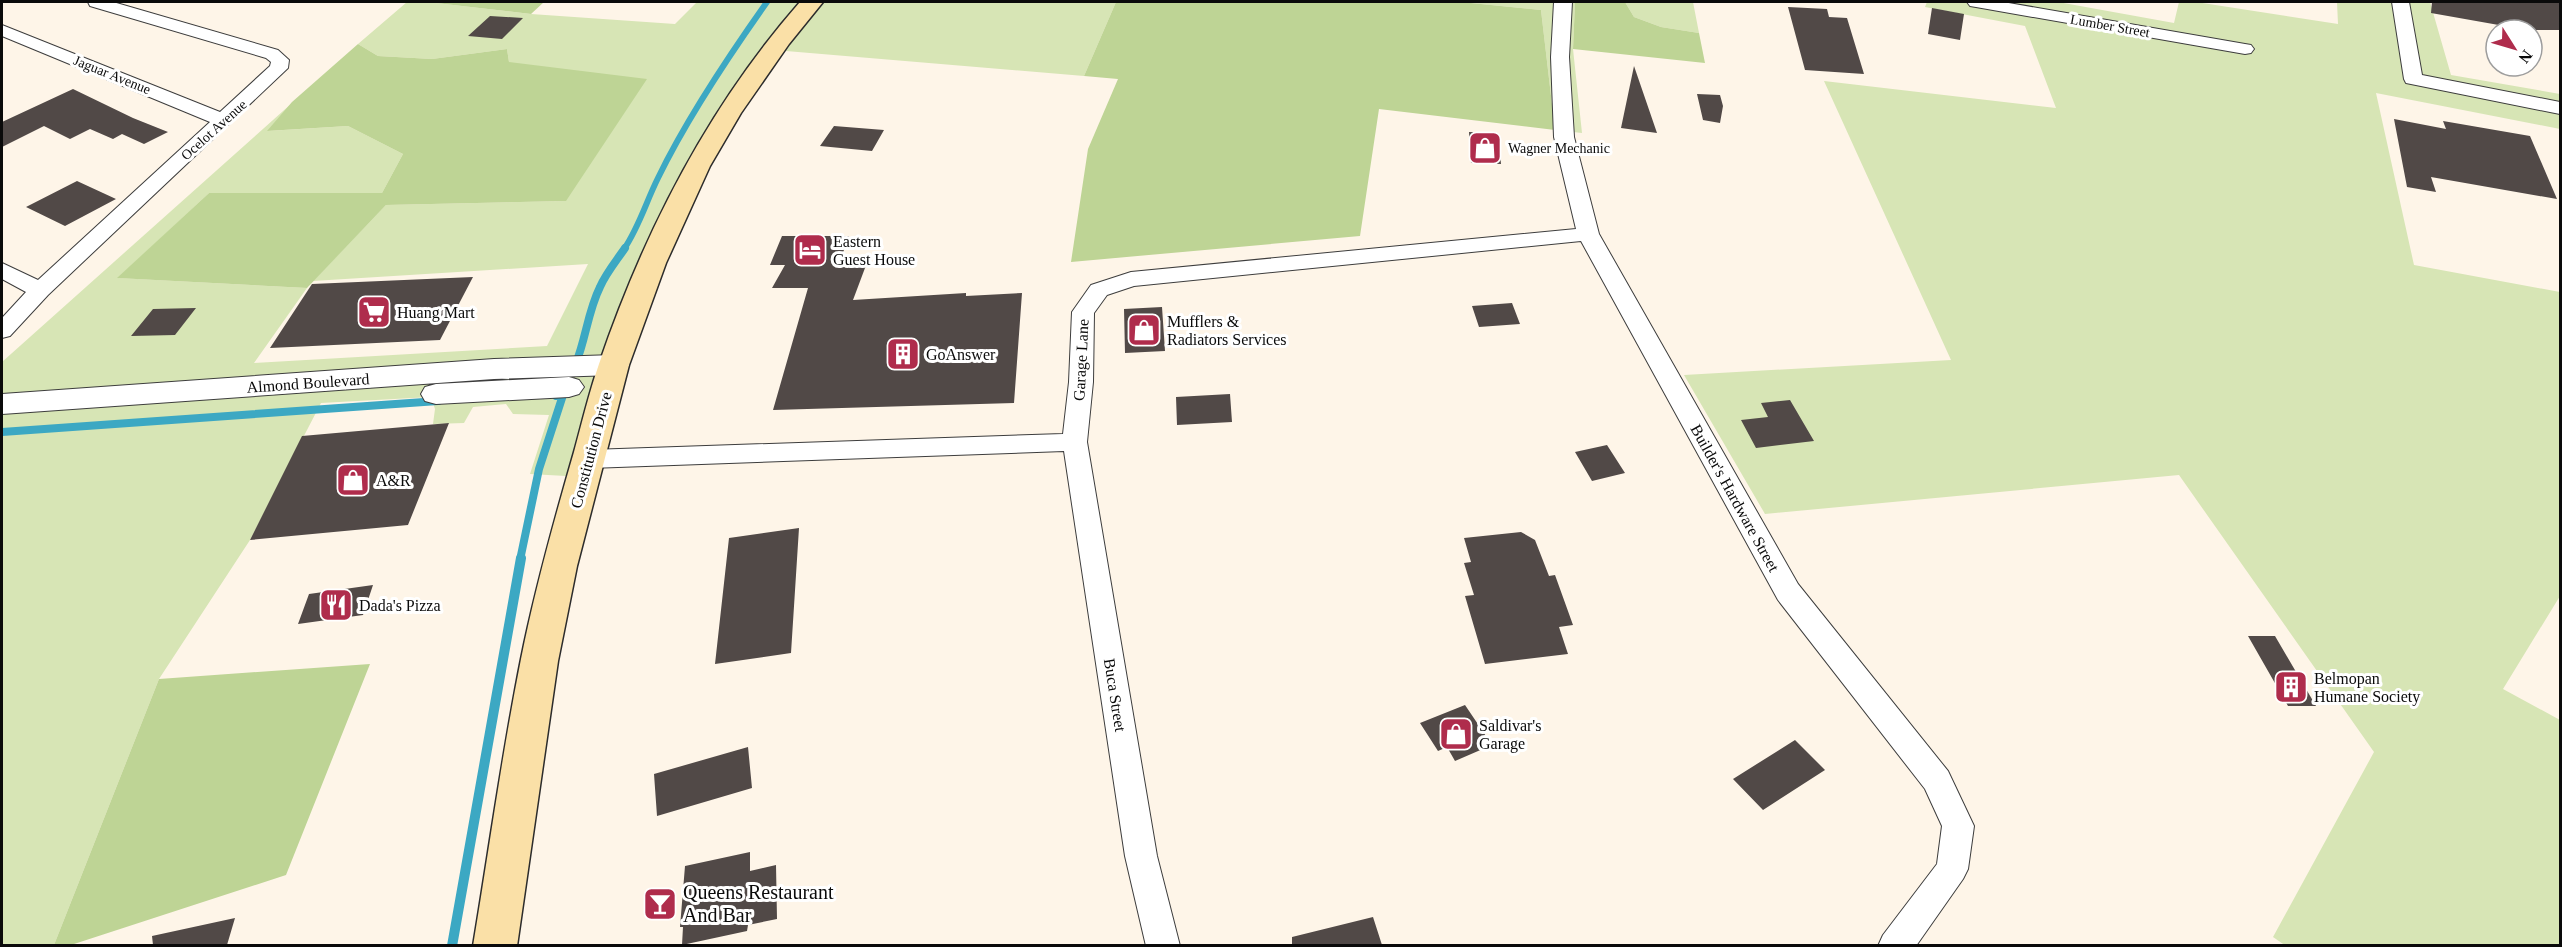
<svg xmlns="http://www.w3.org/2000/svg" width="2562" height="947" viewBox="0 0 2562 947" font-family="Georgia,serif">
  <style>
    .green { fill: #d7e5b5 }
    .forest { fill: #bed495 }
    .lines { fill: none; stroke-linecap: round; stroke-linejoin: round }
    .stream-far2 { stroke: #3ca8c3; stroke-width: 6 }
    .stream-far1 { stroke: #3ca8c3; stroke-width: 8 }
    .stream { stroke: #3ca8c3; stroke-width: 10 }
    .building { fill: #514947 }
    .minor-casing { stroke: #3d3d3d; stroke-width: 2 }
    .tertiary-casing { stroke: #3d3d3d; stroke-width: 2 }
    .secondary-casing { stroke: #2c2c2c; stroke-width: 3 }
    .minor { fill: #fff; fill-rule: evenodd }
    .tertiary { fill: #fff; fill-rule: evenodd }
    .secondary { fill: #fae0a7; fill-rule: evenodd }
    .labels { text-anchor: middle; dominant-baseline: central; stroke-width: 6; stroke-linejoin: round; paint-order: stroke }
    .far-street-label { font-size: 14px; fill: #0a0a0a; stroke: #fff }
    .far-poi-label { font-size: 14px; fill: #0a0a0a; stroke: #fff; text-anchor: start }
    .poi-label { font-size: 16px; fill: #0a0a0a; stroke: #fff; text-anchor: start }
    .street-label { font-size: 16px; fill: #0a0a0a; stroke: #fff }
    .near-poi-label { font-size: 20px; fill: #0a0a0a; stroke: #fff; text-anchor: start }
  </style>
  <rect width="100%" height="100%" fill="#fef5e8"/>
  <path class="green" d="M407 2H427L531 14 675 24 697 2H1116L1084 76 786 51 781 39 697 166 584 477 530 474 549 415 513 414 506 404 473 407 464 423 433 424 435 409 431 397 321 403 250 540 159 679 54 945H2V362L292 103 268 131 348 126 403 154 382 193H209L118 278 307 288 254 363 547 346 588 264 313 281 386 205 566 201 509 62 507 49 432 59 378 56 358 44Z
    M1461 2H1575L1573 49 1582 133 1555 130 1541 10Z
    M1625 2H1693L1699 33 1661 27 1634 17Z
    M1927 2H2058L2174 23 2179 2H2196L2338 24 2337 2H2430L2451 75 2560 94V129L2376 93 2414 265 2560 292V596L2503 689 2560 720V945L2286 946 2273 937 2374 752 2179 475 1765 514 1684 375 1951 360 1824 81 2056 108 2025 26 1925 7Z"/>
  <path class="forest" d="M427 2H544L531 14Z
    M1116 2H1461L1541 10 1555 130 1379 109 1360 236 1071 262 1088 149 1118 79 1084 76Z
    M1575 2H1625L1634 17 1661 27 1699 33 1705 63 1573 49Z
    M358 44 378 56 432 59 507 49 509 62 647 79 566 201 386 205 307 288 117 278 209 193H382L403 154 348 126 267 131 292 102Z
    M370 664 286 875 71 945H54L159 679Z"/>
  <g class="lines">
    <path class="stream-far2" d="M624 249C639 227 646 202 658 178 687 118 728 57 767 2"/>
    <path class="stream-far1" d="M576 363C586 338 588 311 600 287 606 273 617 260 625 248
      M2 432 438 401
      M520 560 539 469 563 395 556 396"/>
    <path class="stream" d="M452 946 521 558"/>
  </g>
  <path class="building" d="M2432 2H2560V30H2511L2510 27 2431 13Z
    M1788 7 1827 9 1829 17 1847 18 1864 74 1805 70Z
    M1932 8 1964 14 1960 40 1928 34Z
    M490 16 523 18 502 39 468 36Z
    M1634 66 1657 133 1621 128Z
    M73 89 133 118 168 132 144 144 122 134 113 139 90 129 70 139 44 126 2 147V122Z
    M1697 94 1720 95 1723 106 1720 123 1703 120Z
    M2394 119 2446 129 2443 121 2530 136 2557 199 2431 177 2436 192 2407 187Z
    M834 126 884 130 872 151 820 146Z
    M1469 132 1498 133 1501 164 1471 163Z
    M77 181 116 199 65 226 26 207Z
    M782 236H849L840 261 868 260 853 300 966 293V296L1022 293 1014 403 773 410 808 288H772L785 265H770Z
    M473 277 440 340 270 348 312 284Z
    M1512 303 1520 324 1479 327 1472 306Z
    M1162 307 1165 351 1125 353 1124 309Z
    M196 308 175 335 131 336 153 309Z
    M1230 394 1232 422 1177 425 1176 397Z
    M1790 400 1814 441 1756 448 1741 420 1768 417 1761 403Z
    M449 423 408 525 250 540 302 436Z
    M1607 445 1625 473 1592 481 1575 452Z
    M799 528 791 653 715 664 729 538Z
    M1521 532 1535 540 1549 576 1555 575 1573 625 1559 627 1568 654 1485 664 1465 596 1474 595 1464 563 1471 562 1464 538Z
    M373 585 363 615 298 624 309 594Z
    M2248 636H2275L2316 706H2288Z
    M1465 705 1492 745 1455 761 1447 747 1438 751 1420 723Z
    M1795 740 1825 770 1763 810 1733 779Z
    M748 747 752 788 657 816 654 774Z
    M750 852V871L776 865 777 919 748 925 747 931 682 945 683 927H680L685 866Z
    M1373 917 1382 945H1292V937Z
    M235 918 227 945H153L152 936Z"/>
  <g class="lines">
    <defs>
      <path id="minor" d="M88 2H113L278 50 289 60 288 68 48 295 10 336 2 338V318L26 292 2 279V263L38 280 210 122 2 36V25L220 112 270 66 271 62 266 58 90 6Z
        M1554 2H1572L1569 57 1574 137 1599 234 1798 584 1948 771 1974 826 1968 869 1963 879 1916 946H1878L1883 935 1937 864 1942 826 1925 789 1778 600 1581 241 1134 286 1107 295 1094 313 1093 382 1087 442 1157 856 1180 946H1146L1125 856 1064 451 590 468 581 465 577 459 581 453 590 450 1063 434 1069 382 1072 312 1091 285 1131 272 1576 229 1554 137 1551 57Z
        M1967 2H2003L2245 44 2251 45 2254 49 2251 53 2245 54 1976 7 1970 6Z
        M2392 2H2409L2422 75 2560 102V114L2406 83 2404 79Z"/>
      <path id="tertiary" d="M614 355 624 358 629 365 624 372 614 375 494 379 2 414V394L494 359Z
        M569 377 579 380 584 387 579 394 569 397 436 404 425 401 421 394 425 387 436 384Z"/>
      <path id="secondary" d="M800 2H823L789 44 741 113 710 166 666 263 629 365 577 566 558 661 517 946H473C489 850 502 754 521 659 535 589 554 521 574 452 582 423 589 393 599 364 644 232 708 107 800 2Z"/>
    </defs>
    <use href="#minor" class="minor-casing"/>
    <use href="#tertiary" class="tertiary-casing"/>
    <use href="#secondary" class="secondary-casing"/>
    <use href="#minor" class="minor"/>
    <use href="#tertiary" class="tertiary"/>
    <use href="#secondary" class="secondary"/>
  </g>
  <defs>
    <symbol id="shop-square" viewBox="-11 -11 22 22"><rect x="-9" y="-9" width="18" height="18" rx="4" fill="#af2c4c" stroke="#fff"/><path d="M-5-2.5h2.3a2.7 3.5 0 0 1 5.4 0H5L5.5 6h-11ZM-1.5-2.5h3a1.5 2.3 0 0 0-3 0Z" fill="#fff"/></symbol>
    <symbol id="hotel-square" viewBox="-11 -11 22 22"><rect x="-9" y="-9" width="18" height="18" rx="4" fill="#af2c4c" stroke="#fff"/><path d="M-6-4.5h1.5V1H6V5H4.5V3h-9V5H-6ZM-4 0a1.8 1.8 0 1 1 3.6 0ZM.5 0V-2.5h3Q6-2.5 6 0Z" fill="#fff"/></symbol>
    <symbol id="supermarket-square" viewBox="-11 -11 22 22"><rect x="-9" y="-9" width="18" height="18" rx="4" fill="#af2c4c" stroke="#fff"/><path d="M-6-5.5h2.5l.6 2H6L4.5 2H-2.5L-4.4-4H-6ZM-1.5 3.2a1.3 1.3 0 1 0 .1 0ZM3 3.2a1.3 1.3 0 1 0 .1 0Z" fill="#fff"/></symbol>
    <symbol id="building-square" viewBox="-11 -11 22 22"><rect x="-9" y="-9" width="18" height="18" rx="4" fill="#af2c4c" stroke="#fff"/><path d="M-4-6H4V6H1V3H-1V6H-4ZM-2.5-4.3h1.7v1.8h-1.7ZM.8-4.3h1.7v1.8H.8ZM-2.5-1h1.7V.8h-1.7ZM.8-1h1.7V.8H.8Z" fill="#fff"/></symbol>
    <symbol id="restaurant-square" viewBox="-11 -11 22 22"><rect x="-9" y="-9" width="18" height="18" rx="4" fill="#af2c4c" stroke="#fff"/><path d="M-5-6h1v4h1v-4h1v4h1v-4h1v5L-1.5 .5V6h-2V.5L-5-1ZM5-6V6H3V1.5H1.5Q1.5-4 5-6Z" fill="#fff"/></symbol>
    <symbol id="bar-square" viewBox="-11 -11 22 22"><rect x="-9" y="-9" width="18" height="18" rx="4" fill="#af2c4c" stroke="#fff"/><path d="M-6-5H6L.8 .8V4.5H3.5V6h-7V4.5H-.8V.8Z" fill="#fff"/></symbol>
  </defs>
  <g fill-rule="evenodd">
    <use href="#shop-square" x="1466" y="129" width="38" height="38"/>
    <use href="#hotel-square" x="791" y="231" width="38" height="38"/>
    <use href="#supermarket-square" x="355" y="293" width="38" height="38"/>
    <use href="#shop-square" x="1125" y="311" width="38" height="38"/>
    <use href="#building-square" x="884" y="335" width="38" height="38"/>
    <use href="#shop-square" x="334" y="461" width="38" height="38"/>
    <use href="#restaurant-square" x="317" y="586" width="38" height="38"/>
    <use href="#building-square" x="2272" y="668" width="38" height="38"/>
    <use href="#shop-square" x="1437" y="715" width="38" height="38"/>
    <use href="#bar-square" x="641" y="885" width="38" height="38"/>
  </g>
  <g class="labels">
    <g class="far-street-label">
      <text transform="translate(2110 26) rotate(10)">Lumber Street</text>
      <text transform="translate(112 75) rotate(22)">Jaguar Avenue</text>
      <text transform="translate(214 130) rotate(-42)">Ocelot Avenue</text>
    </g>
    <g class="far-poi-label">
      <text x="1508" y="148">Wagner Mechanic</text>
    </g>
    <g class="poi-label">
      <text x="833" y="241">Eastern<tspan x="833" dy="18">Guest House</tspan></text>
      <text x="397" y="312">Huang Mart</text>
      <text x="1167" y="321">Mufflers &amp;<tspan x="1167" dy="18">Radiators Services</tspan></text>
      <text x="926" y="354">GoAnswer</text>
      <text x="376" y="480">A&amp;R</text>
      <text x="359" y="605">Dada's Pizza</text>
      <text x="2314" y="678">Belmopan<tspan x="2314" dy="18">Humane Society</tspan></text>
      <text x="1479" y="725">Saldivar's<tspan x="1479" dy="18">Garage</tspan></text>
    </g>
    <g class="street-label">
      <text transform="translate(1081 360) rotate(-87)">Garage Lane</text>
      <text transform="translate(308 383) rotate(-4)">Almond Boulevard</text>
      <text transform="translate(591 450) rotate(-75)">Constitution Drive</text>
      <text transform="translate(1735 498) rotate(61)">Builder's Hardware Street</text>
      <text transform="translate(1115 695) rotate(81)">Buca Street</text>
    </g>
    <g class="near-poi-label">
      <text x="683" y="892">Queens Restaurant<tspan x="683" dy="23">And Bar</tspan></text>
    </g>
  </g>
  <rect width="2562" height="947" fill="none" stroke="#0a0a0a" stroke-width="6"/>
  <g transform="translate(2514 48) rotate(127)"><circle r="28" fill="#ffffff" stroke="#9d9d9d" stroke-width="1.5"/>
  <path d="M0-4.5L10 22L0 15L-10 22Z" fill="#af2c4c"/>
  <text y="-9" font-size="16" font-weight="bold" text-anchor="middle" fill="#0a0a0a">N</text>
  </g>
</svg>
